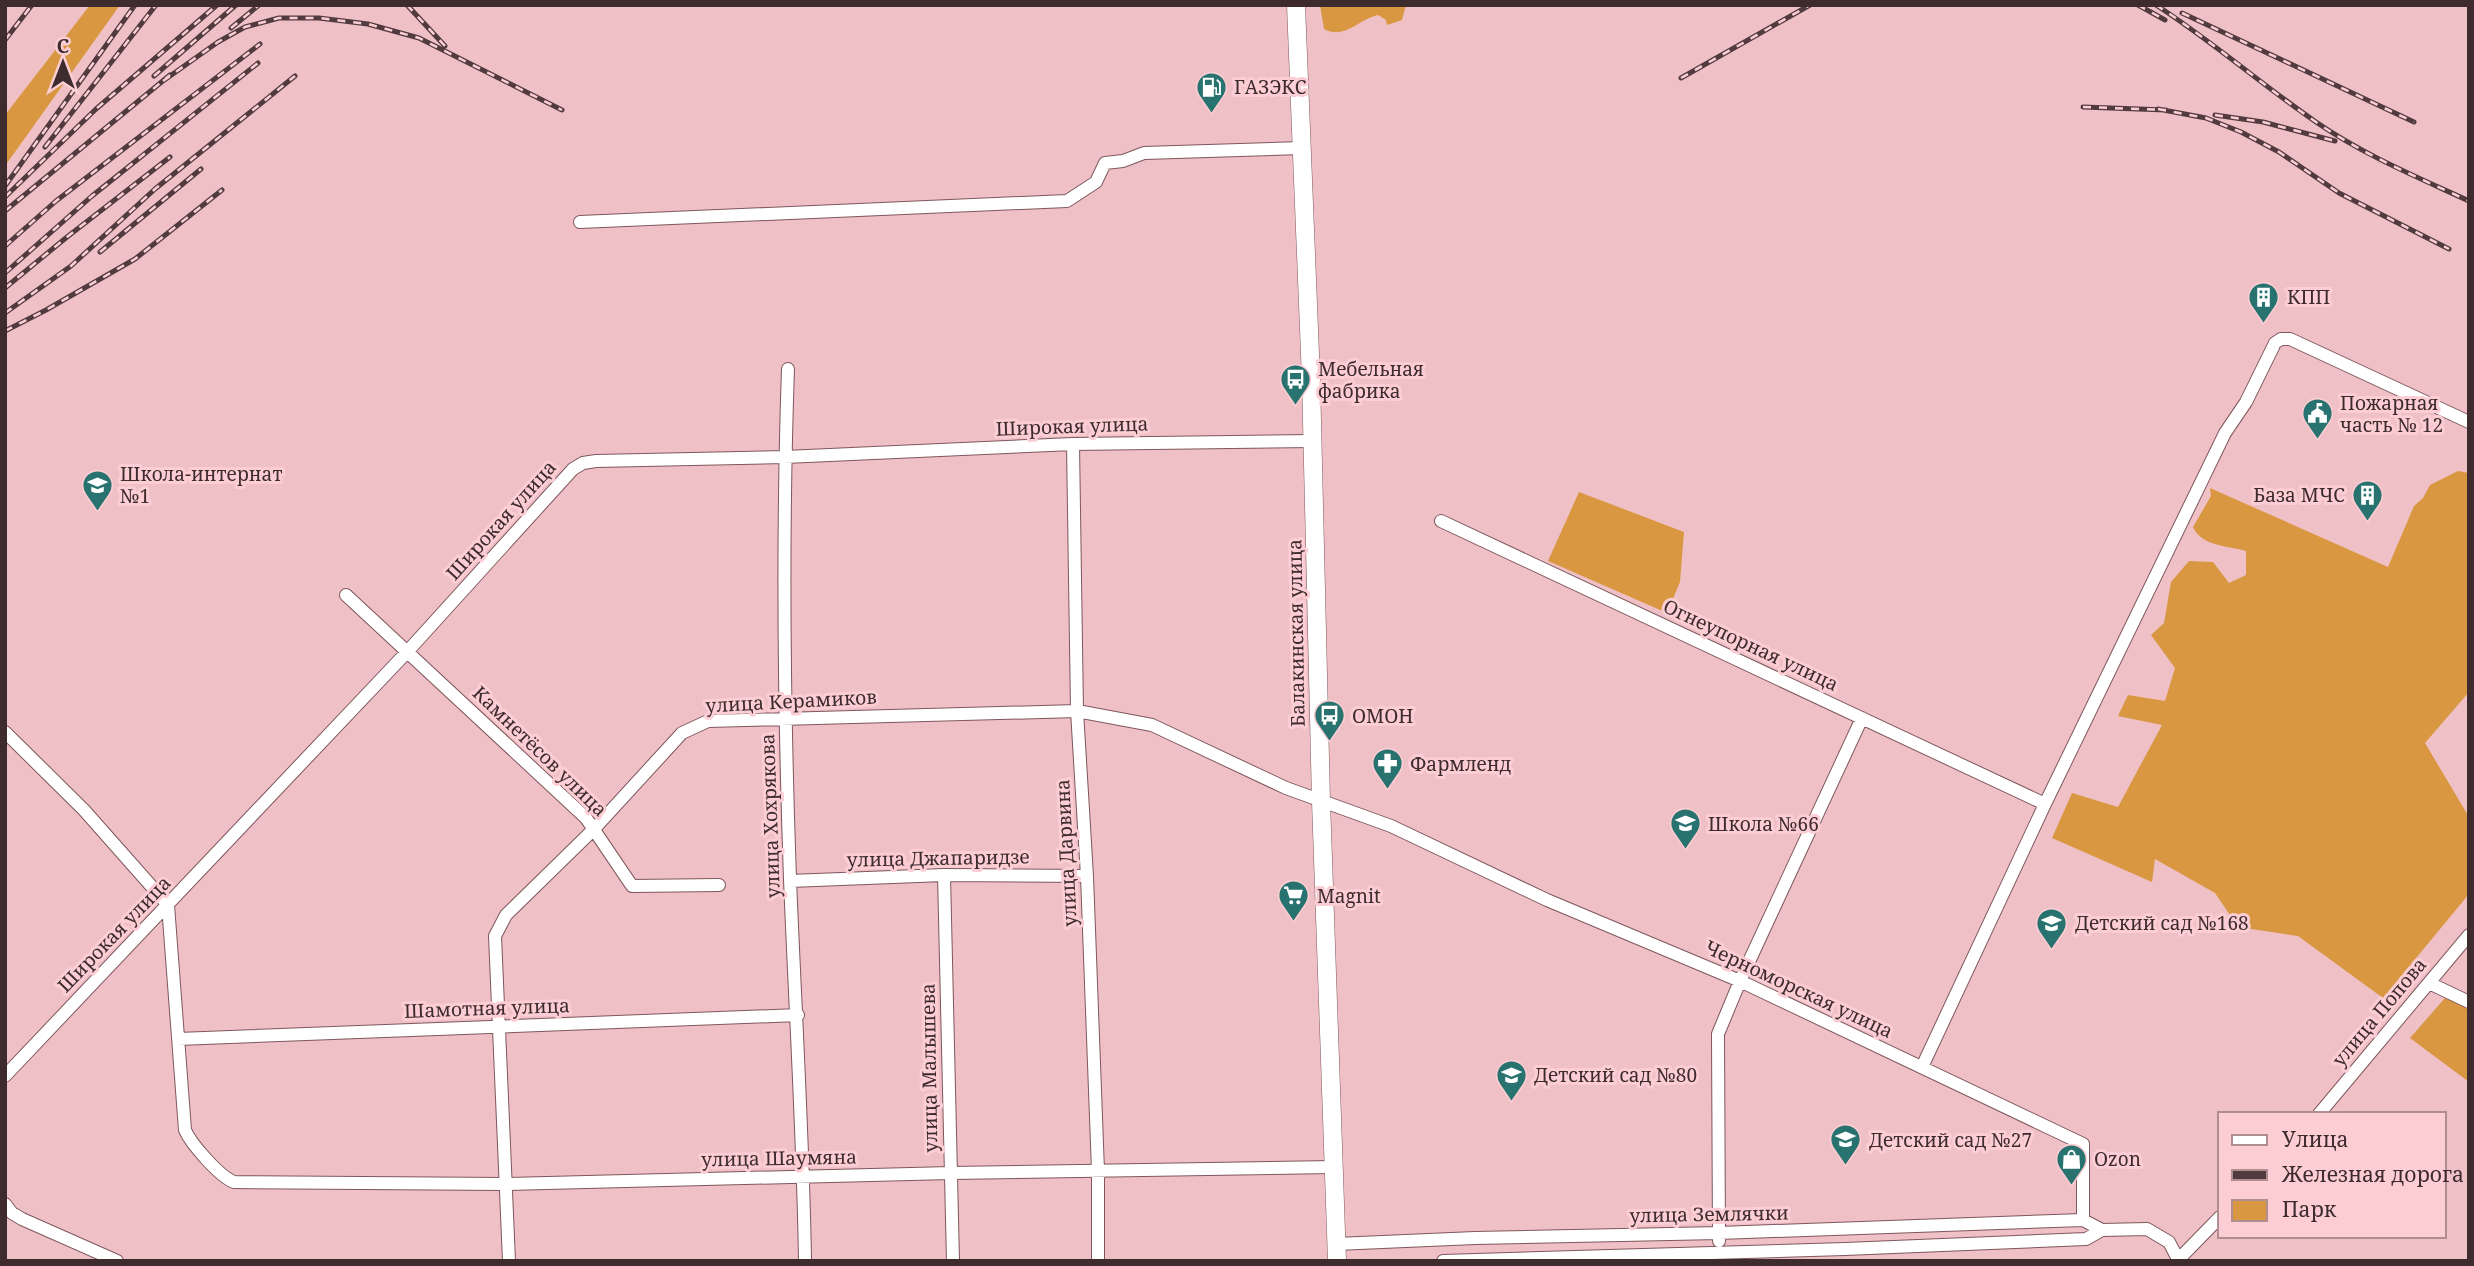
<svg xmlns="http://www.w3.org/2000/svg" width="2474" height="1266" viewBox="0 0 2474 1266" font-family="'Noto Serif',serif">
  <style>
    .green { fill: #d89740 }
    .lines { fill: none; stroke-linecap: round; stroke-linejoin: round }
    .street-casing { stroke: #7e575c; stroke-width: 14 }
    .secondary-casing { stroke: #7e575c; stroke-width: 19 }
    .street { stroke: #fff; stroke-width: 12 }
    .secondary { stroke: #fff; stroke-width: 18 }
    .rail-casing { stroke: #513b3f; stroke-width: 5 }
    .rail { stroke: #fcced3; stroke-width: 2.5; stroke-dasharray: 8; stroke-linecap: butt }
    .labels { text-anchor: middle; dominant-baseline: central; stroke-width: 6; stroke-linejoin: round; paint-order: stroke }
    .poi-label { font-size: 19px; fill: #3d2b2e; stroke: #fcced3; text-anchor: start }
    .street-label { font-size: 19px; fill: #3d2b2e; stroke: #fcced3 }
  </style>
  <rect width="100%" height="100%" fill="#efc1c6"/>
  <path class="green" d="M90 5H120L5 166V115Z
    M1320 5H1406L1402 20 1387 25 1386 20 1378 15C1359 19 1345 40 1324 29Z
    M2458 471 2469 473V692L2425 743 2469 817V894L2383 998 2298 936 2238 927 2215 893 2155 859 2152 882 2052 838 2072 793 2118 807 2162 725 2118 716 2128 695 2165 701 2175 668 2151 635 2164 623 2171 582 2189 561 2213 562 2229 583 2246 575V551C2228 546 2201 546 2193 527L2211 496 2210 488 2388 567 2414 506 2423 498 2430 485Z
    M1579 492 1684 532 1680 582 1667 613 1548 561Z
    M2445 998 2469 1009V1082L2410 1038Z"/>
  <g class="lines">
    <defs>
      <path id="street" d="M580 222 1067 201 1096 182 1105 163 1123 161 1144 153 1301 148
        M788 369C782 539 784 709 790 879 795 1006 803 1133 805 1261
        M1073 444 1077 711 1087 876 1098 1171V1261
        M1441 521 2045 804
        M346 595 586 818 632 886 719 885
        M5 732 84 810 168 905 185 1130C191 1144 220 1177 234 1182L506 1184 951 1173 1334 1167
        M944 875 953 1261
        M790 881 944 875 1087 876
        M2429 983 2469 1002
        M178 1039 798 1015
        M1922 1067 2045 804 2225 433 2246 402 2275 343 2281 339H2290L2469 422
        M5 1076 407 652 573 469 583 463 596 461 785 457 1073 444 1313 441
        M2319 1114 2469 935
        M5 1204 12 1213 22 1219 117 1261
        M1719 1241 1718 1034 1740 981 1862 718
        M1336 1244 1475 1238 1719 1233 2083 1220 2102 1230 2147 1229 2169 1242 2179 1261
        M509 1261 495 936 506 915 594 829 682 733 708 721 1077 711 1152 725 1286 788 1391 826 1547 900 1740 981 2083 1144V1220
        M1443 1261 1845 1249 2086 1239 2102 1230
        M2177 1261 2220 1217"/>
      <path id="secondary" d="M1296 5 1311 379 1321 801 1337 1261"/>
    </defs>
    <use href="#street" class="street-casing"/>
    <use href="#secondary" class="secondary-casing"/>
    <use href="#street" class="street"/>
    <use href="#secondary" class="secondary"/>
    <defs>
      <path id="rail" d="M407 5 445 46
        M2138 5 2165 20
        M2156 5C2212 41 2262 85 2316 122 2364 155 2417 177 2469 201
        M2182 13 2414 122
        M231 28 259 5
        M5 40 32 5
        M154 76 236 5
        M1681 78 1810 5
        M163 81 218 42 245 27 279 18H319L368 24 419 38 562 110
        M2083 107 2166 110
        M2158 109 2206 118 2241 132 2279 152 2339 193 2449 249
        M2215 115 2263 122 2335 141
        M45 147 156 5
        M5 186 135 5
        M5 197 96 109 217 5
        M5 211 170 75
        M5 246 56 201 260 44
        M100 252 201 169
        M5 273 92 196 258 63
        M5 288 67 237 170 157
        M5 313 71 266 155 189 295 76
        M5 331 46 310 135 259 222 190"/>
    </defs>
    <use href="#rail" class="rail-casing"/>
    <use href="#rail" class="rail"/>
  </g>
  <defs>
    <symbol id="fuel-pin" viewBox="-11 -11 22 30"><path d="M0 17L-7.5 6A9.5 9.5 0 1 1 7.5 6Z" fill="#28726f" stroke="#fcced3"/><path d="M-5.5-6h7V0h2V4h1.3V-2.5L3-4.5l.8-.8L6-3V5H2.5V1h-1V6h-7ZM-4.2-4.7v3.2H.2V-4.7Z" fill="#fff"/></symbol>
    <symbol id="building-pin" viewBox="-11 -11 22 30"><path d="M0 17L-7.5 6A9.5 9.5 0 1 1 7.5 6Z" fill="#28726f" stroke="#fcced3"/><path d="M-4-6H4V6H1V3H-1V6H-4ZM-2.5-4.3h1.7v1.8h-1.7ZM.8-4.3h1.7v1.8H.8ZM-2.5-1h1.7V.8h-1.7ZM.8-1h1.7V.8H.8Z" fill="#fff"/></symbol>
    <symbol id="bus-pin" viewBox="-11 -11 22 30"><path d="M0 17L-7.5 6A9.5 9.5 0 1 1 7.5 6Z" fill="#28726f" stroke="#fcced3"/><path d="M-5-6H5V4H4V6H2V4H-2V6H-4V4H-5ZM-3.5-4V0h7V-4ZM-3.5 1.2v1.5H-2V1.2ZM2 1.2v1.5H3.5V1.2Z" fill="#fff"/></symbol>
    <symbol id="civic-pin" viewBox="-11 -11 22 30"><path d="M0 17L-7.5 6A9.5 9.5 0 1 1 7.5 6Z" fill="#28726f" stroke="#fcced3"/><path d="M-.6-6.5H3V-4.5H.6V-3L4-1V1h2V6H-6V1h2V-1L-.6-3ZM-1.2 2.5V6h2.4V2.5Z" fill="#fff"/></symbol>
    <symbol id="school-pin" viewBox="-11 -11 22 30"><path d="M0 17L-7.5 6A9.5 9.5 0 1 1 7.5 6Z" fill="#28726f" stroke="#fcced3"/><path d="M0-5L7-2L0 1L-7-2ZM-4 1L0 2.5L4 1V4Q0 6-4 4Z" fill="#fff"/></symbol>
    <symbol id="pharmacy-pin" viewBox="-11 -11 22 30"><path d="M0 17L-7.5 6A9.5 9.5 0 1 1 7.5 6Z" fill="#28726f" stroke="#fcced3"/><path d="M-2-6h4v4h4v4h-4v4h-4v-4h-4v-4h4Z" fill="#fff"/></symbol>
    <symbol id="supermarket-pin" viewBox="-11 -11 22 30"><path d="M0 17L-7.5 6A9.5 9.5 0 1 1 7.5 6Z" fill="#28726f" stroke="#fcced3"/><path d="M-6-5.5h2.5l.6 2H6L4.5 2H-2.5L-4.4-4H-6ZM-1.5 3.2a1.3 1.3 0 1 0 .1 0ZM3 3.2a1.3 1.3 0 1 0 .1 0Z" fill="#fff"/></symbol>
    <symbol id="shop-pin" viewBox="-11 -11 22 30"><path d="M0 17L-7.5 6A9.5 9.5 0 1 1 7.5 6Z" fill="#28726f" stroke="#fcced3"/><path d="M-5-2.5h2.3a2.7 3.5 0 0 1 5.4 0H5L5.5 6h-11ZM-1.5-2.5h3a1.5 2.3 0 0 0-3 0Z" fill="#fff"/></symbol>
  </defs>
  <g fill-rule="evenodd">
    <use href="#fuel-pin" x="1194" y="70" width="35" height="47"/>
    <use href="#building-pin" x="2246" y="280" width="35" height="47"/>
    <use href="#bus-pin" x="1278" y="362" width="35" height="47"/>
    <use href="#civic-pin" x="2300" y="396" width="35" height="47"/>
    <use href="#school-pin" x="80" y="468" width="35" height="47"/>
    <use href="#building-pin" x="2350" y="478" width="35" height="47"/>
    <use href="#bus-pin" x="1312" y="698" width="35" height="47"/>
    <use href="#pharmacy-pin" x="1370" y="746" width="35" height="47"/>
    <use href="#school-pin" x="1668" y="806" width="35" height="47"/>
    <use href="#supermarket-pin" x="1276" y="878" width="35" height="47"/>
    <use href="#school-pin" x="2034" y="906" width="35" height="47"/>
    <use href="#school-pin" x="1494" y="1058" width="35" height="47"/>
    <use href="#school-pin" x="1828" y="1122" width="35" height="47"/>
    <use href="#shop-pin" x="2054" y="1142" width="35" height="47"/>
  </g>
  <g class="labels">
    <g class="poi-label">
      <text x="1234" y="87">ГАЗЭКС</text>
      <text x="2287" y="297">КПП</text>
      <text x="1318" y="369">Мебельная<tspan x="1318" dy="22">фабрика</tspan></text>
      <text x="2340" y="403">Пожарная<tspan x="2340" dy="22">часть № 12</tspan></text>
      <text x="120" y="474">Школа-интернат<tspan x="120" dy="22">№1</tspan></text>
      <text x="2345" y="495" text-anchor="end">База МЧС</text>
      <text x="1352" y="716">ОМОН</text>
      <text x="1410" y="764">Фармленд</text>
      <text x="1708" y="824">Школа №66</text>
      <text x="1317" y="896">Magnit</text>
      <text x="2075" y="923">Детский сад №168</text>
      <text x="1534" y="1075">Детский сад №80</text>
      <text x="1869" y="1140">Детский сад №27</text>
      <text x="2094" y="1159">Ozon</text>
    </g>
    <g class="street-label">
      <text transform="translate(1072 426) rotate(-2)">Широкая улица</text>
      <text transform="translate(501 520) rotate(-48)">Широкая улица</text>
      <text transform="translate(1296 633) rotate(-91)">Балакинская улица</text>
      <text transform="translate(1751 645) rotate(25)">Огнеупорная улица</text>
      <text transform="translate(791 701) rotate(-3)">улица Керамиков</text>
      <text transform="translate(540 751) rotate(44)">Камнетёсов улица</text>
      <text transform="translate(770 816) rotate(-92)">улица Хохрякова</text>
      <text transform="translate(1066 853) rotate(-93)">улица Дарвина</text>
      <text transform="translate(938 858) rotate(-1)">улица Джапаридзе</text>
      <text transform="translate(114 934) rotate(-46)">Широкая улица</text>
      <text transform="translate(1799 989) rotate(25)">Черноморская улица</text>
      <text transform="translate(487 1008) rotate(-2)">Шамотная улица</text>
      <text transform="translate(2379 1012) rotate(-50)">улица Попова</text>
      <text transform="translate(929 1068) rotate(-91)">улица Малышева</text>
      <text transform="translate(779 1158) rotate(-1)">улица Шаумяна</text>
      <text transform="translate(1709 1214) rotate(-1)">улица Землячки</text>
    </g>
  </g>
  <rect width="2474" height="1266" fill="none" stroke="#3d2b2e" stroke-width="14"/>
  <rect x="2218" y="1112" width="228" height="126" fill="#fcced3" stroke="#b08d91" stroke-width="2"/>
  <rect x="2232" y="1135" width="35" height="10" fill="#ffffff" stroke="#b08d91" stroke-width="2"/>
  <text x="2282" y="1147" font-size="21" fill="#3d2b2e">Улица</text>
  <rect x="2232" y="1170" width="35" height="10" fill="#513b3f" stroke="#b08d91" stroke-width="2"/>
  <text x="2282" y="1182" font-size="21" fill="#3d2b2e">Железная дорога</text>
  <rect x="2232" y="1200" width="35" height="21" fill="#d89740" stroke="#b08d91" stroke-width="2"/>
  <text x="2282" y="1217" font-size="21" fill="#3d2b2e">Парк</text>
  <g transform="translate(63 63)" stroke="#fcced3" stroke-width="5" paint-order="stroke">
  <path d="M0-5L12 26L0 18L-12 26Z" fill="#3d2b2e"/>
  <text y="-10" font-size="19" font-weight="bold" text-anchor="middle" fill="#3d2b2e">С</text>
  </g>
</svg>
